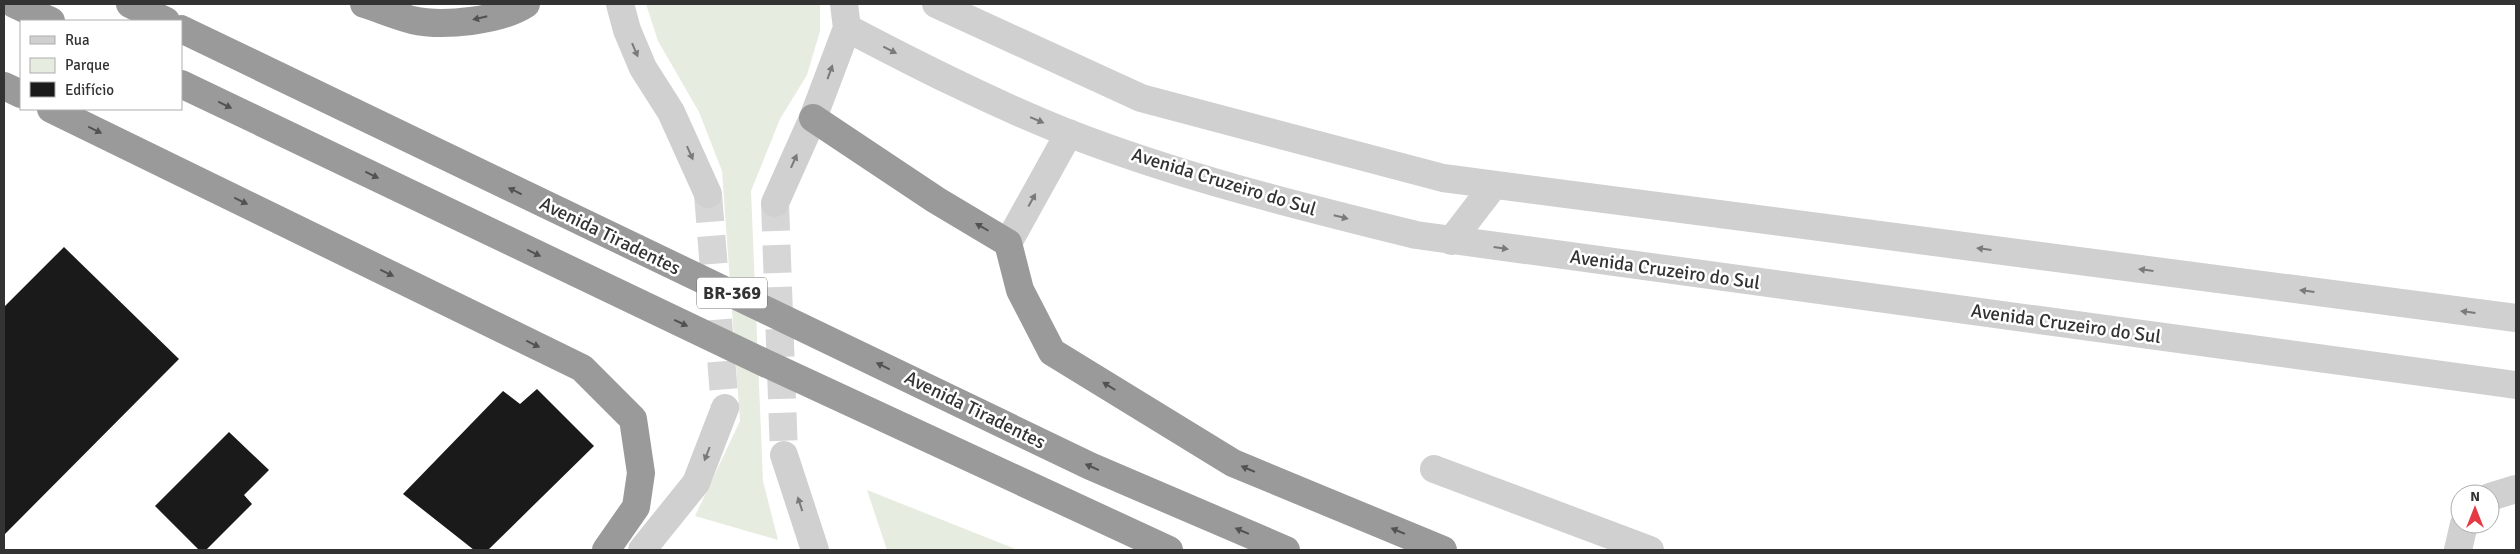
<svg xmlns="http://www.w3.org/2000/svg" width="2520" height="554" viewBox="0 0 2520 554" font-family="Signika,sans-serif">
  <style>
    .green { fill: #e6ecdf }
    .building { fill: #1a1a1a }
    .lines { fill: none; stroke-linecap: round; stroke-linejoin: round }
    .minor-tunnel { stroke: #d6d6d6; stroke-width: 28; stroke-dasharray: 28 14; stroke-linecap: butt }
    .minor { stroke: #d0d0d0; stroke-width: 28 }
    .highway { stroke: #9a9a9a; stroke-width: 28 }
    .oneway { fill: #525252 }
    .oneway2 { fill: #7a7a7a }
    .labels { text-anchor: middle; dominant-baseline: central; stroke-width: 5; stroke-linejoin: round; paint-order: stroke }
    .shield { fill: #fff; stroke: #707070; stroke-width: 1 }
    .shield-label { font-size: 18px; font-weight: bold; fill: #333 }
    .street-label { font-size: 19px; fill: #333; stroke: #fff }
  </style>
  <rect width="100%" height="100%" fill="#fff"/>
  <path class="green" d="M646 4H820V31L807 75 780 119 751 191 763 481 778 540 695 516 740 421 722 171 699 112 658 41Z
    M867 490 1018 550H887Z"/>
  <path class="building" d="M64 247 179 359 4 535V307Z
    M537 389 594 446 488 550H474L403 494 503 391 520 404Z
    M229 432 269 470 244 495 252 504 206 550H199L155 506Z"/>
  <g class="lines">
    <path class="minor-tunnel" d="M708 194 725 408
      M775 203 784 455"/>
    <path class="minor" d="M620 4 627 30 643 68 671 112 708 194
      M936 4 1141 98 1443 178 2516 318
      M847 28C919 66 992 103 1068 133 1181 177 1299 206 1416 235L2516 385
      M775 203 813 118 847 28 844 4
      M1451 241 1494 185
      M1008 243 1069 133
      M784 455 815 550
      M1434 469 1650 550
      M2490 497 2516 489
      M642 550 696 483 725 408
      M2458 550 2464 524"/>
    <path class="highway" d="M14 4 51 21
      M130 4 166 21
      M364 4C380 9 396 16 412 20 443 27 500 21 526 4
      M181 29 1090 466 1286 550
      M181 84 767 364 1169 550
      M4 86 21 94
      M51 109 582 368 633 419 641 473 636 507 606 550
      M813 118 936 200 1008 243 1020 290 1052 352 1233 463 1443 550"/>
  </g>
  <defs><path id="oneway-solid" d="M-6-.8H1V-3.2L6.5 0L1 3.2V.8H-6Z" transform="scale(1.25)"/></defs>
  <g class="oneway">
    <use href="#oneway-solid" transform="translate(480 18) rotate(167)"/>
    <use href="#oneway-solid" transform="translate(225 105) rotate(26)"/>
    <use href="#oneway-solid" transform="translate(95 130) rotate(26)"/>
    <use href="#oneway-solid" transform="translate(372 175) rotate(26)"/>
    <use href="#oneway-solid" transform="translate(515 191) rotate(-154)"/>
    <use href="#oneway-solid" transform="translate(241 201) rotate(26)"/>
    <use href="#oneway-solid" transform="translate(982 227) rotate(-150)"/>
    <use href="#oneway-solid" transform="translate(534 253) rotate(26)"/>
    <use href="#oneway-solid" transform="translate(387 273) rotate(26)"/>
    <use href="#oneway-solid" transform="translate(681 323) rotate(25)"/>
    <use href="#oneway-solid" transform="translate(533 344) rotate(26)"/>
    <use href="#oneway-solid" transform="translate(883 366) rotate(-154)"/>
    <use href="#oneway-solid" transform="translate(1109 386) rotate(-148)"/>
    <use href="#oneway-solid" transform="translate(1092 467) rotate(-156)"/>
    <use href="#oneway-solid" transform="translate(1248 469) rotate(-157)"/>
    <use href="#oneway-solid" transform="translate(1242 531) rotate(-157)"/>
    <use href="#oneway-solid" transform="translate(1398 531) rotate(-157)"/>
  </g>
  <g class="oneway2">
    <use href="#oneway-solid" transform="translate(635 50) rotate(67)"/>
    <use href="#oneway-solid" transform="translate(890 50) rotate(27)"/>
    <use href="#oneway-solid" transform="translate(830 72) rotate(-70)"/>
    <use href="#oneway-solid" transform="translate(1037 120) rotate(23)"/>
    <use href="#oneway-solid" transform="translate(690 153) rotate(66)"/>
    <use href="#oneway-solid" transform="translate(794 161) rotate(-66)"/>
    <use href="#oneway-solid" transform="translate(1032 200) rotate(-61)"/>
    <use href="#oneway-solid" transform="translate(1341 217) rotate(14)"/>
    <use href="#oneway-solid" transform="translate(1501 248) rotate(8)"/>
    <use href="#oneway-solid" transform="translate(1984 249) rotate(-173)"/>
    <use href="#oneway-solid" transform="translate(2146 270) rotate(-173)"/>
    <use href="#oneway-solid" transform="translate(2307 291) rotate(-173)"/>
    <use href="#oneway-solid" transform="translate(2468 312) rotate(-173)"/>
    <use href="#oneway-solid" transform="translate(707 454) rotate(111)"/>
    <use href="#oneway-solid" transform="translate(800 504) rotate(-108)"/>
  </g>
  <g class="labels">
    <rect class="shield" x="697" y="277.5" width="70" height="31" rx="4"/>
    <g class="shield-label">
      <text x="732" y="293">BR-369</text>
    </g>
    <g class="street-label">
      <text transform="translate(1224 182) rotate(17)">Avenida Cruzeiro do Sul</text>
      <text transform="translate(610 236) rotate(26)">Avenida Tiradentes</text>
      <text transform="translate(1665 270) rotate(8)">Avenida Cruzeiro do Sul</text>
      <text transform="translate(2066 324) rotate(8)">Avenida Cruzeiro do Sul</text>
      <text transform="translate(975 410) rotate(26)">Avenida Tiradentes</text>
    </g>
  </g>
  <rect width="2520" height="554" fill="none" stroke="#333333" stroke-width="10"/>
  <rect x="20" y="20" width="162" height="90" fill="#ffffff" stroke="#adadad"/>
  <rect x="30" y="36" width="25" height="8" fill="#d0d0d0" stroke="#adadad"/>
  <text x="65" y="45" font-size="15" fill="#333333">Rua</text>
  <rect x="30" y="58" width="25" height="15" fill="#e6ecdf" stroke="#adadad"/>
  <text x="65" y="70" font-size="15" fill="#333333">Parque</text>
  <rect x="30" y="82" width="25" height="15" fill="#1a1a1a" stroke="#adadad"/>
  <text x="65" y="95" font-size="15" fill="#333333">Edifício</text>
  <g transform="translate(2475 509)"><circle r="24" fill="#ffffff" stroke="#adadad"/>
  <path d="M0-4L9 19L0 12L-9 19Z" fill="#e63946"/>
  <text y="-8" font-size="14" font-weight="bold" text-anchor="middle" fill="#333333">N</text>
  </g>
</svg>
